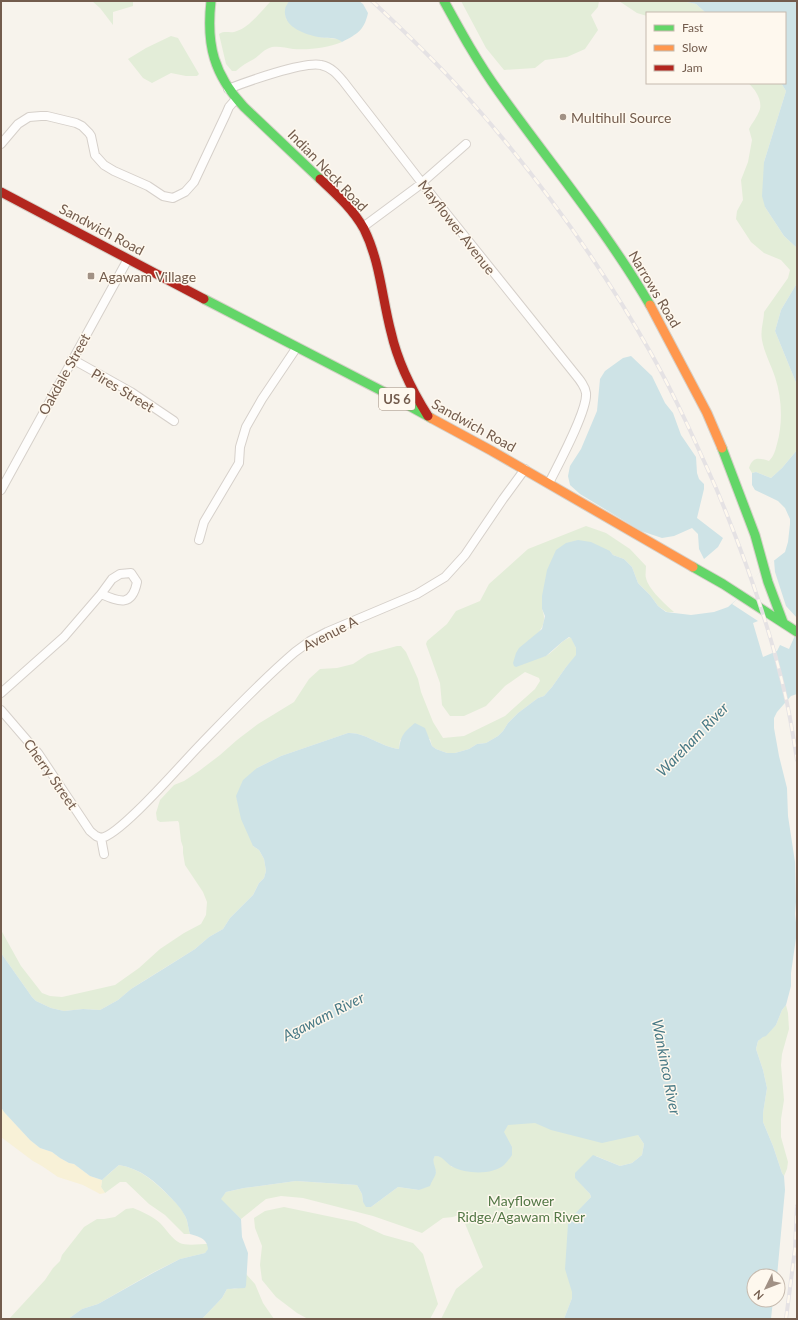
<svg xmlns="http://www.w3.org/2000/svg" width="798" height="1320" viewBox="0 0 798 1320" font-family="Lato,sans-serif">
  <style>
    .green { fill: #e3edd8 }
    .sand { fill: #f8f1d7 }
    .water { fill: #cee3e6 }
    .pier { fill: #f7f3ec }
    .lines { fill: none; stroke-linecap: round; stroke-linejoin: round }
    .street-casing { stroke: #d6d0ca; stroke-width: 10 }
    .fast-casing { stroke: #d6d0c8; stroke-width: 11 }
    .slow-casing { stroke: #d6d0c8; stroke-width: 11 }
    .jam-casing { stroke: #d6d0c8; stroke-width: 11 }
    .street { stroke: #fefdfc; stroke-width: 8 }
    .fast { stroke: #63d668; stroke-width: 9 }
    .slow { stroke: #ff974d; stroke-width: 9 }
    .jam { stroke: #b3261e; stroke-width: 9 }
    .rail-casing { stroke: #e5e2e4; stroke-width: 4 }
    .rail { stroke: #fef8ee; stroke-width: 2.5; stroke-dasharray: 8; stroke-linecap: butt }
    .poi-dot { fill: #a19185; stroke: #fef8ee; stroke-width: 1.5 }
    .labels { text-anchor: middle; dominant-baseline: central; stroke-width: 3; stroke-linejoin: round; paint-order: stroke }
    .shield { fill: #fef8ee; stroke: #9d8b7d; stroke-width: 1 }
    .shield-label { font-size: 13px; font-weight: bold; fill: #735c4d }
    .poi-label { font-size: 14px; fill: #735c4d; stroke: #fef8ee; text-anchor: start }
    .street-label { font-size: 14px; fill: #735c4d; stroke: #fef8ee }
    .park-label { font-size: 14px; fill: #537846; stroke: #fef8ee }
    .water-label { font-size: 15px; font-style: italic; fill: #487985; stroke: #fef8ee }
  </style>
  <rect width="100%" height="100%" fill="#f7f3ec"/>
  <path class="green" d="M92 1H133V6L113 12V25L100 8Z
    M271 1H289L285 10 286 19 318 37 339 39 342 42C327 48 310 50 293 49 286 48 280 46 272 47 264 49 260 55 254 59 248 62 241 66 236 71H232L226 64 219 34C225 30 231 34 237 31 249 28 262 10 271 1Z
    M461 1H599L598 7 591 15 598 30 585 49 567 57 545 60 535 68 504 70 486 48Z
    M619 1H682L696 4 706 13H647V16L637 13Z
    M171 36 178 38 199 74 197 76H186L171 73 152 83 143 78 128 59 146 48Z
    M748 83H781L786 91 764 162 765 207 784 236 797 248V283L781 310 775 331 797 385V450L782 468 771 478 756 472 752 473 749 468C753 456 759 458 769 461 774 456 775 451 777 444 783 423 782 398 775 377 771 365 764 352 762 340 760 330 764 321 764 312L788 278 790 270 781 260 764 253 751 242 736 219 737 211 743 200 741 180 748 162 752 140 749 129C752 123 758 116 760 109 762 99 755 89 748 83Z
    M586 526 606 533 630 549 646 566C646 570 645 575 646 578 648 589 666 605 674 612H667L658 606 650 595 638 583 632 567 624 559 613 555 610 551 542 609C546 619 544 627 537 634L542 657C553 655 560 640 571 637L576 648 577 655 566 667 552 687 544 696 538 698 518 713 508 723 503 731 498 736 486 743 477 744 469 749 455 753H447L436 749 432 746 430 739 400 740 399 749C381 747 365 732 348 733L281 756 257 768 253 846 259 850 264 859 266 871 264 878 259 883 253 895 230 918 223 929 209 937 195 949 142 982 131 989 118 1000 100 1010 83 1009 64 1011 51 1008 36 1001 32 997 1 953V930L21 966 42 993 50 996 62 997 115 985 139 968 160 949 184 933 201 924 206 915 207 902 203 892 185 865 183 853V847L181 841 179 823 178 821 160 822 157 820 156 813 160 800 174 785 184 781 199 771 220 755 237 740 258 724 294 702 309 679 320 669 337 668 353 664 368 654 397 646H401L406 652 418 679 421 692 433 722 443 738 464 736 505 716 535 689 540 681 539 678 525 672 505 686 486 706 464 716H450L442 705 440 683 426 644 427 641 447 624 456 611 480 601 489 584 528 549Z
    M786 1005 788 1013 789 1029 782 1054 781 1065 784 1100 781 1119V1137L788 1162 787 1169 784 1176 782 1173 773 1146 763 1122V1113L767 1088 763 1070 756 1049 758 1041 776 1025 782 1010Z
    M501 1114 638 1135 644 1144 642 1155 632 1163 620 1166 596 1156 581 1184 590 1194 591 1197 580 1209 572 1298 564 1319H441L456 1289 483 1267 461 1214 453 1217 443 1218 422 1233 373 1216 303 1198 281 1196 266 1199 241 1219 220 1199 226 1192 244 1188 296 1181 357 1185 362 1194 363 1202 371 1207 398 1187 419 1190 436 1173C434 1167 431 1161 435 1156 442 1155 448 1162 452 1167Z
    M119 1165C141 1169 154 1181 169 1196 176 1203 181 1207 185 1216 188 1221 188 1228 190 1234H184L165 1215 149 1204 126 1182H120L105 1193 101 1187 102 1180Z
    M284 1207 356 1222 384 1235 413 1243 423 1254 438 1304 430 1319H308L297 1313 276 1297 262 1280 260 1265 262 1246 255 1228 254 1218 265 1211Z
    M133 1208C143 1212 152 1216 160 1223 166 1229 173 1240 180 1243 185 1246 201 1244 208 1244L209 1249 205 1253 180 1259 152 1273 98 1304 82 1309 68 1319H9L45 1280 53 1268 60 1261 62 1255 84 1227 97 1219H104L115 1217 126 1209Z
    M246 1274 255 1284 263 1303 274 1319H202L222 1298 227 1289 231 1288 234 1289 246 1286Z"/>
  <path class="sand" d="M1 1107 4 1112 30 1140 40 1148 52 1152 60 1158 69 1163 74 1164 90 1176 102 1180 101 1187 105 1193 100 1194 83 1185 58 1177 42 1166 33 1161 1 1137Z"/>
  <path class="water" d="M289 1H359L363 4 368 13C364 31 357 34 342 42 336 36 326 39 318 37 305 34 283 27 285 10 285 7 288 3 289 1Z
    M682 1H797V248L784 236 765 207 762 196 764 162 786 91 781 83H785V13H706L696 4Z
    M797 283V385L775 331 781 310Z
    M631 356 652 376 665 403 673 413 681 435 696 457 697 473 699 479 704 484V489L697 518 723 538 718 547 704 559 699 549 698 534 692 528 674 536 662 538 641 531 580 494 570 485 568 476 570 466 581 449 597 411 600 379 605 371 623 358Z
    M797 450V694L791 696 777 712 774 718V728L779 756 787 788 788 816 795 862 796 902 795 914 797 931 791 973V986L786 1005 782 1010 776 1025 766 1036 763 1037 758 1041 756 1049 763 1070 767 1088 763 1113V1122L773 1146 782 1173 784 1176 785 1190 777 1276H754V1300H773L771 1319H564L572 1298V1292L565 1269 568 1224 571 1218 591 1197 590 1194 575 1178V1173L593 1155 620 1166 632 1163 642 1155 644 1144 638 1135 602 1143 551 1130 535 1123 508 1125 504 1132 512 1147V1155C510 1158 507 1162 504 1165 493 1175 466 1174 453 1167 446 1164 444 1156 435 1156 431 1162 436 1166 436 1173 435 1177 431 1182 430 1186L419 1190 398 1187 371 1207H366L363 1202 362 1194 357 1185 296 1181 244 1188 226 1192 221 1199 241 1219 242 1237 248 1253 246 1286 245 1288 227 1289 222 1298 202 1319H68L82 1309 98 1304 153 1273 180 1259 205 1253 208 1249C207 1238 199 1237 190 1234 188 1228 188 1221 185 1216 181 1208 176 1203 169 1196 155 1181 141 1169 119 1165L112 1171 102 1180 90 1176 74 1164 69 1163 60 1158 52 1152 40 1148 30 1140 4 1112 1 1107V953L32 997 36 1001 51 1008 64 1011 83 1009 100 1010 118 1000 131 989 168 966 195 949 209 937 223 929 230 918 253 895 259 883 264 878 266 871 264 859 259 850 253 846 241 819 236 796 243 780 257 768 281 756 348 733C365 732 381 747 399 749 401 735 404 732 415 723L425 728 432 746 436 749 447 753H455L469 749 477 744 486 743 498 736 503 731 508 723 518 713 538 698 544 696 552 687 566 667 576 655V648L571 638 569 637 562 642 546 656 516 667 514 666 513 663 516 653 519 648 542 629 545 616 542 609V596L547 570 556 550 566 543 578 540 591 542 610 551 613 555 624 559 632 567 638 583 650 595 658 606 666 612 691 615 714 612 728 607 736 600 738 596 762 570 785 552 788 542 790 524V519L785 508 778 501 755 490 752 485V473L756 472 771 478 782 468Z"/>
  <path class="pier" d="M774 560 775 572 786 606 797 618V631L789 649 780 645 777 651 763 657 753 623 758 621 732 604 736 600 743 589 762 570Z"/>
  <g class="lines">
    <defs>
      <path id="street" d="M228 89C246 82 304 61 321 65 331 67 337 74 343 81L422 183 575 374C580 380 585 386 586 393 588 410 558 465 549 483
        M1 144 18 124 29 117 41 116H47L76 123 82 126 89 133 91 136 95 155 104 165 114 171 148 186 163 196 173 198 185 192 194 182 226 114 229 107 236 99
        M363 227 417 187 466 144
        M72 359 131 392 174 421
        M1 490 128 259
        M199 540 204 522 239 463 240 447 246 427 262 399 297 347
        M1 693 64 637 101 594 112 579 120 574 131 573 137 582C132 607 120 602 101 594
        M1 710 38 753 90 831 96 836 101 838
        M101 838C120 836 184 761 201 744 231 713 262 680 295 652L310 641 327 632 417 594 445 577 465 555 503 499 525 469
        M101 838 104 854"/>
      <path id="fast" d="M211 1C206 45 214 75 244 107L320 179
        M444 1C461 32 478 63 499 92 550 163 606 230 650 305
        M204 299 384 392 431 418
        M722 448 755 535 768 582 783 622
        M693 567 723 584 797 632"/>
      <path id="slow" d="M650 305 707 413 722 448
        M431 418 492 451 693 567"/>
      <path id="jam" d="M320 179C336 194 353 209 364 229 380 261 382 298 391 332 398 363 411 389 428 416
        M1 192 204 299"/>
    </defs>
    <use href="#street" class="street-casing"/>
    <use href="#fast" class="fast-casing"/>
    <use href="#slow" class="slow-casing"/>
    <use href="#jam" class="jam-casing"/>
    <use href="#street" class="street"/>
    <use href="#fast" class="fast"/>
    <use href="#slow" class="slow"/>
    <use href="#jam" class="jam"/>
    <defs>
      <path id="rail" d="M372 1C403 30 434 60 463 92 535 173 599 261 652 355 676 398 696 443 716 488 745 557 771 629 787 703 791 722 794 741 797 760
        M786 1319 795 1249 797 1206"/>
    </defs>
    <use href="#rail" class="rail-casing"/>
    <use href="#rail" class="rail"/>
  </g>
  <g class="poi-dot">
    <circle cx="563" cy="117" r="4"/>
    <rect x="87" y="272" width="8" height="8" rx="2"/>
  </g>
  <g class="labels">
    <rect class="shield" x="379" y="388" width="36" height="22" rx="3"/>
    <g class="shield-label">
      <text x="397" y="399">US 6</text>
    </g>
    <g class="poi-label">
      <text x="571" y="117">Multihull Source</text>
      <text x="99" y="276">Agawam Village</text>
    </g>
    <g class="street-label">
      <text transform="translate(328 170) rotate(46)">Indian Neck Road</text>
      <text transform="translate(457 227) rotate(52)">Mayflower Avenue</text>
      <text transform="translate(102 229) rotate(28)">Sandwich Road</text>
      <text transform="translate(655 289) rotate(59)">Narrows Road</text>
      <text transform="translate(64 374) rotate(-61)">Oakdale Street</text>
      <text transform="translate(123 390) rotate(31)">Pires Street</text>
      <text transform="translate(474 425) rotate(29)">Sandwich Road</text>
      <text transform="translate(330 633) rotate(-27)">Avenue A</text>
      <text transform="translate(51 774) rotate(55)">Cherry Street</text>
    </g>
    <g class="park-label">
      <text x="521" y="1200">Mayflower<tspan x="521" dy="16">Ridge/Agawam River</tspan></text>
    </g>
    <g class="water-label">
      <text transform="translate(692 739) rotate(-46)">Wareham River</text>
      <text transform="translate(323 1016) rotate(-27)">Agawam River</text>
      <text transform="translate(667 1067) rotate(79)">Wankinco River</text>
    </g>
  </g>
  <rect width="798" height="1320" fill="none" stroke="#735c4d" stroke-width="4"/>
  <rect x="646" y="12" width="140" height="72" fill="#fef8ee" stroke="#c6baae"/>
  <rect x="654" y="25" width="20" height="6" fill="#63d668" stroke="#c6baae"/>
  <text x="682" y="32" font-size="12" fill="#735c4d">Fast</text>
  <rect x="654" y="45" width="20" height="6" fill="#ff974d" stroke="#c6baae"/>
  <text x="682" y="52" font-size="12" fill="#735c4d">Slow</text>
  <rect x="654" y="65" width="20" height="6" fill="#b3261e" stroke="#c6baae"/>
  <text x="682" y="72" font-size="12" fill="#735c4d">Jam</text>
  <g transform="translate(766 1288) rotate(227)"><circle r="19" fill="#fef8ee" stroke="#c6baae"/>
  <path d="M0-3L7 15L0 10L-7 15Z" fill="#a19185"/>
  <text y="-6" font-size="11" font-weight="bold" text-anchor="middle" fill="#735c4d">N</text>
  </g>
</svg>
